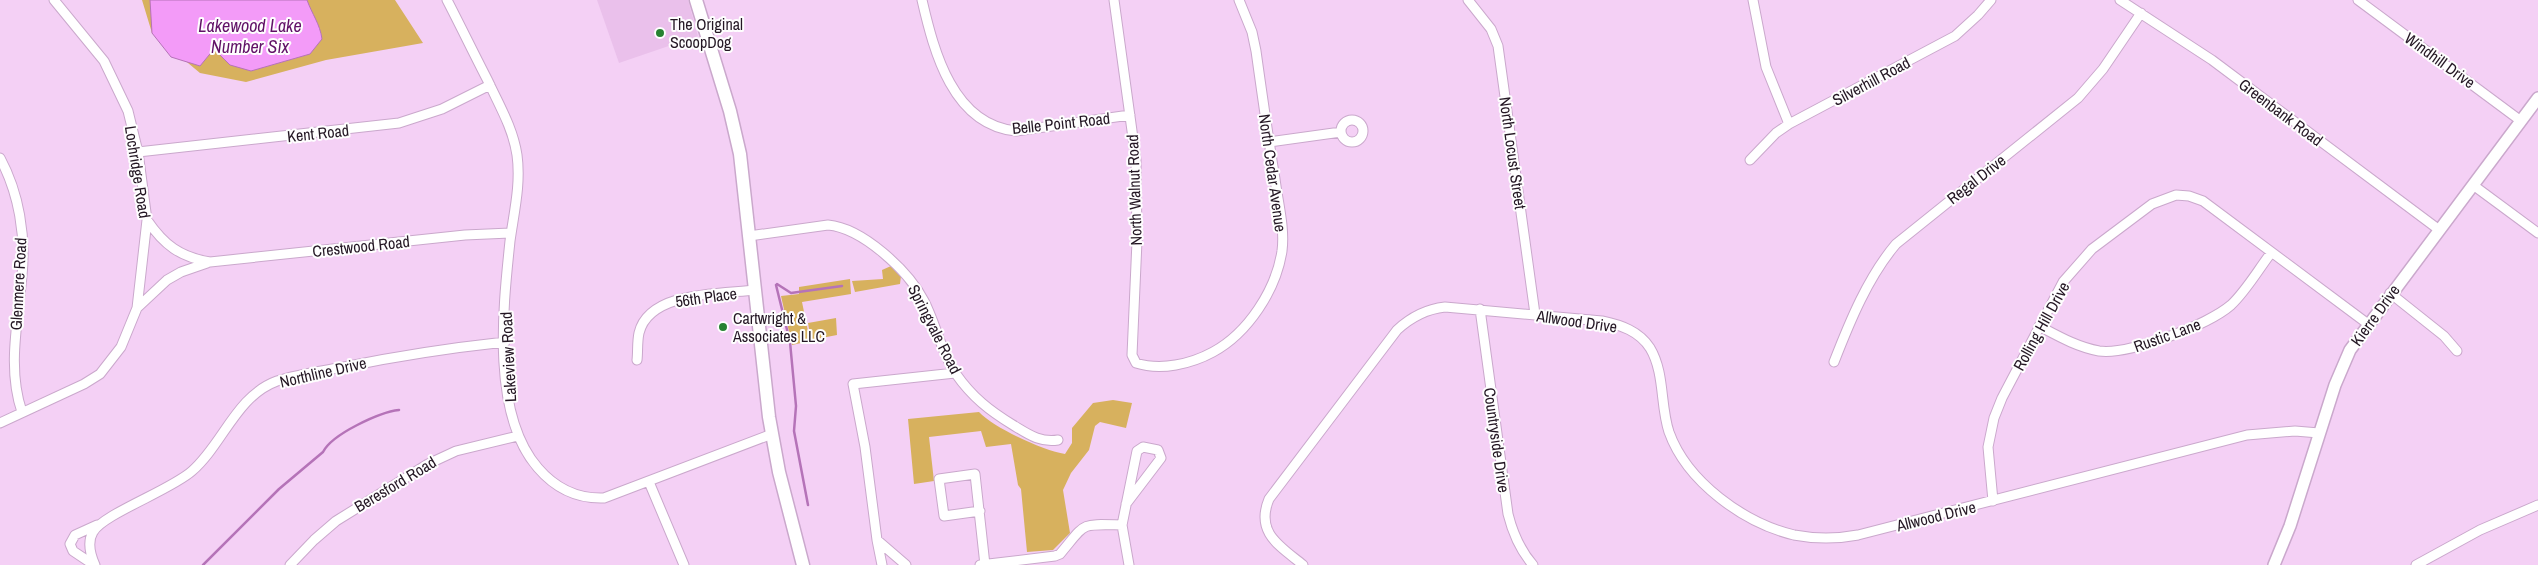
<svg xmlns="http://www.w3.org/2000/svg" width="2538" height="565" viewBox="0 0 2538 565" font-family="'Archivo Narrow',sans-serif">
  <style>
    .built { fill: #eac0eb }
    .green { fill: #d7b15e }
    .water { fill: #f39bf8; stroke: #b573b8 }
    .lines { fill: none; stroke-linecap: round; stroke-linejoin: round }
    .stream { stroke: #b573b8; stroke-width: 2.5 }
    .street-casing { stroke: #caa8cc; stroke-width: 11 }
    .secondary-casing { stroke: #caa8cc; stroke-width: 14 }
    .primary-casing { stroke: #caa8cc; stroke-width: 15 }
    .street { stroke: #fff; stroke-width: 9 }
    .secondary { stroke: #fff; stroke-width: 11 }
    .primary { stroke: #fff; stroke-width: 12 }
    .poi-dot { fill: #278232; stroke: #fefefe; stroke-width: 2 }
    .labels { text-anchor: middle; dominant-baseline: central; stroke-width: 4; stroke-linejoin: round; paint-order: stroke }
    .poi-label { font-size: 16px; fill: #241724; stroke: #fefefe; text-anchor: start }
    .street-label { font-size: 16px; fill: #241724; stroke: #fefefe }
    .water-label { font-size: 18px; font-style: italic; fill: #611167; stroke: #fefefe }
  </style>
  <rect width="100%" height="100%" fill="#f4d0f5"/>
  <path class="built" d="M597 0H688L698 36 619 63Z"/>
  <path class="green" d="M142 0H395L423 43 326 60 246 82 200 73 152 33Z
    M891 266 901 276 900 284 855 292 852 281 883 279 882 270Z
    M850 279 851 294 802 302 810 341 792 345 781 296 799 294V287Z
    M836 318 837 335 811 340 808 323Z
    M1113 400 1132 403 1126 428 1100 422 1095 426 1089 450 1071 473 1063 490 1070 533 1053 550 1027 552 1021 489 1018 485 1011 444 986 447 981 431 929 437 934 481 914 484 908 419 979 412C994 428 1044 451 1065 454L1072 443V428L1093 403Z"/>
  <path class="water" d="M150 0H307C312 14 320 24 322 39L310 54 251 71 230 65 214 49 200 66 171 57 152 33Z"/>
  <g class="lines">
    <path class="stream" d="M777 284 791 293 842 286
      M776 285 790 342 796 406 794 431 808 505
      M203 565 279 489 323 452C332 434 380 412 399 410"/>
    <defs>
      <path id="street" d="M54 0 104 61 128 111 138 152 147 220 137 308
        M447 0C461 27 474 54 488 81 499 105 513 128 517 155 521 184 514 212 510 241 503 308 491 414 538 468 556 489 577 499 604 498L772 434
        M922 0C934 52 953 125 1016 131L1130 115
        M1114 0 1136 160 1137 241 1132 355 1136 363C1161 371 1191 364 1213 352 1248 333 1276 290 1282 251 1285 228 1278 203 1275 179 1268 137 1262 94 1256 51L1252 32 1239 0
        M1468 0 1491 29 1498 46 1535 314
        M1753 0 1766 67 1789 124
        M2120 0 2212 60 2438 229
        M2358 0 2521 121
        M1341 131a11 11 0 1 1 22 0a11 11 0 1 1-22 0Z
        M1269 142 1341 132
        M138 152 399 123 442 109 490 85
        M0 158C19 193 26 236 22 276 18 321 7 369 22 412
        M1750 160 1776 133 1789 124 1955 36 1978 15 1991 0
        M2473 185 2538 233
        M147 220C164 245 180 257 210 262L465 235 511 233
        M749 236 828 225C862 228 908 270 924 301 936 324 941 352 956 374 972 397 990 411 1013 425 1028 434 1040 443 1058 440
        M2390 293 2444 336 2457 351
        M1480 309 1508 514C1513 534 1520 550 1533 565
        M2039 326C2058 336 2077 347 2099 351 2129 355 2208 325 2231 305 2246 291 2258 270 2271 253
        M637 360C638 352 637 342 639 333 649 291 721 294 755 290
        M1834 362C1850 321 1868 277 1896 244L2078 98 2103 69 2141 13
        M0 423 84 384 100 374 121 347 137 308 167 280 181 272 207 263
        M649 482 684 565
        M1993 501 1988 447 1994 418 2002 398 2063 282 2092 249 2152 204 2176 195 2189 196 2203 201 2368 324
        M980 511 944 516 939 479 975 474 985 565
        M1122 525 1137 451 1143 447 1158 450 1161 458 1126 504
        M877 540 882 565
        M94 565 73 551 70 544 75 535 97 525
        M95 565C91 556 87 542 93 532 103 514 171 490 192 471 223 444 236 396 277 381 298 374 322 371 344 367 397 356 450 348 505 342
        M290 565 314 540 336 521 428 464 456 451 518 436
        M906 565 877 540 865 447 853 384 955 373
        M980 565 1055 556 1060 554C1087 522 1079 524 1122 525L1129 565
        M1303 565C1280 546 1255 533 1269 499L1397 330C1411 317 1427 309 1445 307L1602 321C1621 325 1639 331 1650 348 1665 373 1660 405 1669 432 1687 482 1744 523 1794 535 1815 539 1837 539 1858 535L2247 435 2295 431 2319 433
        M2416 565 2480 530 2538 505"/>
      <path id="secondary" d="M2274 565 2290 526 2335 385 2350 350 2538 98"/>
      <path id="primary" d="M696 0 730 111 740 154 769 417 779 472 803 565"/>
    </defs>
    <use href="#street" class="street-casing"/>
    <use href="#secondary" class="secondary-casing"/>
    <use href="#primary" class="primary-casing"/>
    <use href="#street" class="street"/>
    <use href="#secondary" class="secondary"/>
    <use href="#primary" class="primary"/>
  </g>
  <g class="poi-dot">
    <circle cx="660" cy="33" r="5"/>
    <circle cx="723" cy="327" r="5"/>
  </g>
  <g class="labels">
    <g class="poi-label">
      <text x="670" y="24">The Original<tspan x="670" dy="18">ScoopDog</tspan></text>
      <text x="733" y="318">Cartwright &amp;<tspan x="733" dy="18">Associates LLC</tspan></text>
    </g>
    <g class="street-label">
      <text transform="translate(2440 60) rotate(36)">Windhill Drive</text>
      <text transform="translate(1871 81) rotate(-28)">Silverhill Road</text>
      <text transform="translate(2281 112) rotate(37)">Greenbank Road</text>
      <text transform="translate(1061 123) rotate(-6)">Belle Point Road</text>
      <text transform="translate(318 133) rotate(-6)">Kent Road</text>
      <text transform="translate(1513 153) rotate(82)">North Locust Street</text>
      <text transform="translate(138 172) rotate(81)">Lochridge Road</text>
      <text transform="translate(1273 173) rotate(82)">North Cedar Avenue</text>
      <text transform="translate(1976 179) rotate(-38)">Regal Drive</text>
      <text transform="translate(1134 190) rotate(-92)">North Walnut Road</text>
      <text transform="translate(361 246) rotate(-6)">Crestwood Road</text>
      <text transform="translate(18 284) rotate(-87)">Glenmere Road</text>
      <text transform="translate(706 297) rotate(-8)">56th Place</text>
      <text transform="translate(2375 315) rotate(-54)">Kierre Drive</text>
      <text transform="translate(1577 321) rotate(8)">Allwood Drive</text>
      <text transform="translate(2041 326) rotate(-61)">Rolling Hill Drive</text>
      <text transform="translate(935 329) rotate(63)">Springvale Road</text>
      <text transform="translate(2167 335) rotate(-20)">Rustic Lane</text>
      <text transform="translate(508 357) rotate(-93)">Lakeview Road</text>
      <text transform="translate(323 372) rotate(-13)">Northline Drive</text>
      <text transform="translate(1497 440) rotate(82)">Countryside Drive</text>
      <text transform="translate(395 484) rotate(-31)">Beresford Road</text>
      <text transform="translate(1936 516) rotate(-14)">Allwood Drive</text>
    </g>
    <g class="water-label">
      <text x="250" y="25">Lakewood Lake<tspan x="250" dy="21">Number Six</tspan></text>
    </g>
  </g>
</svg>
